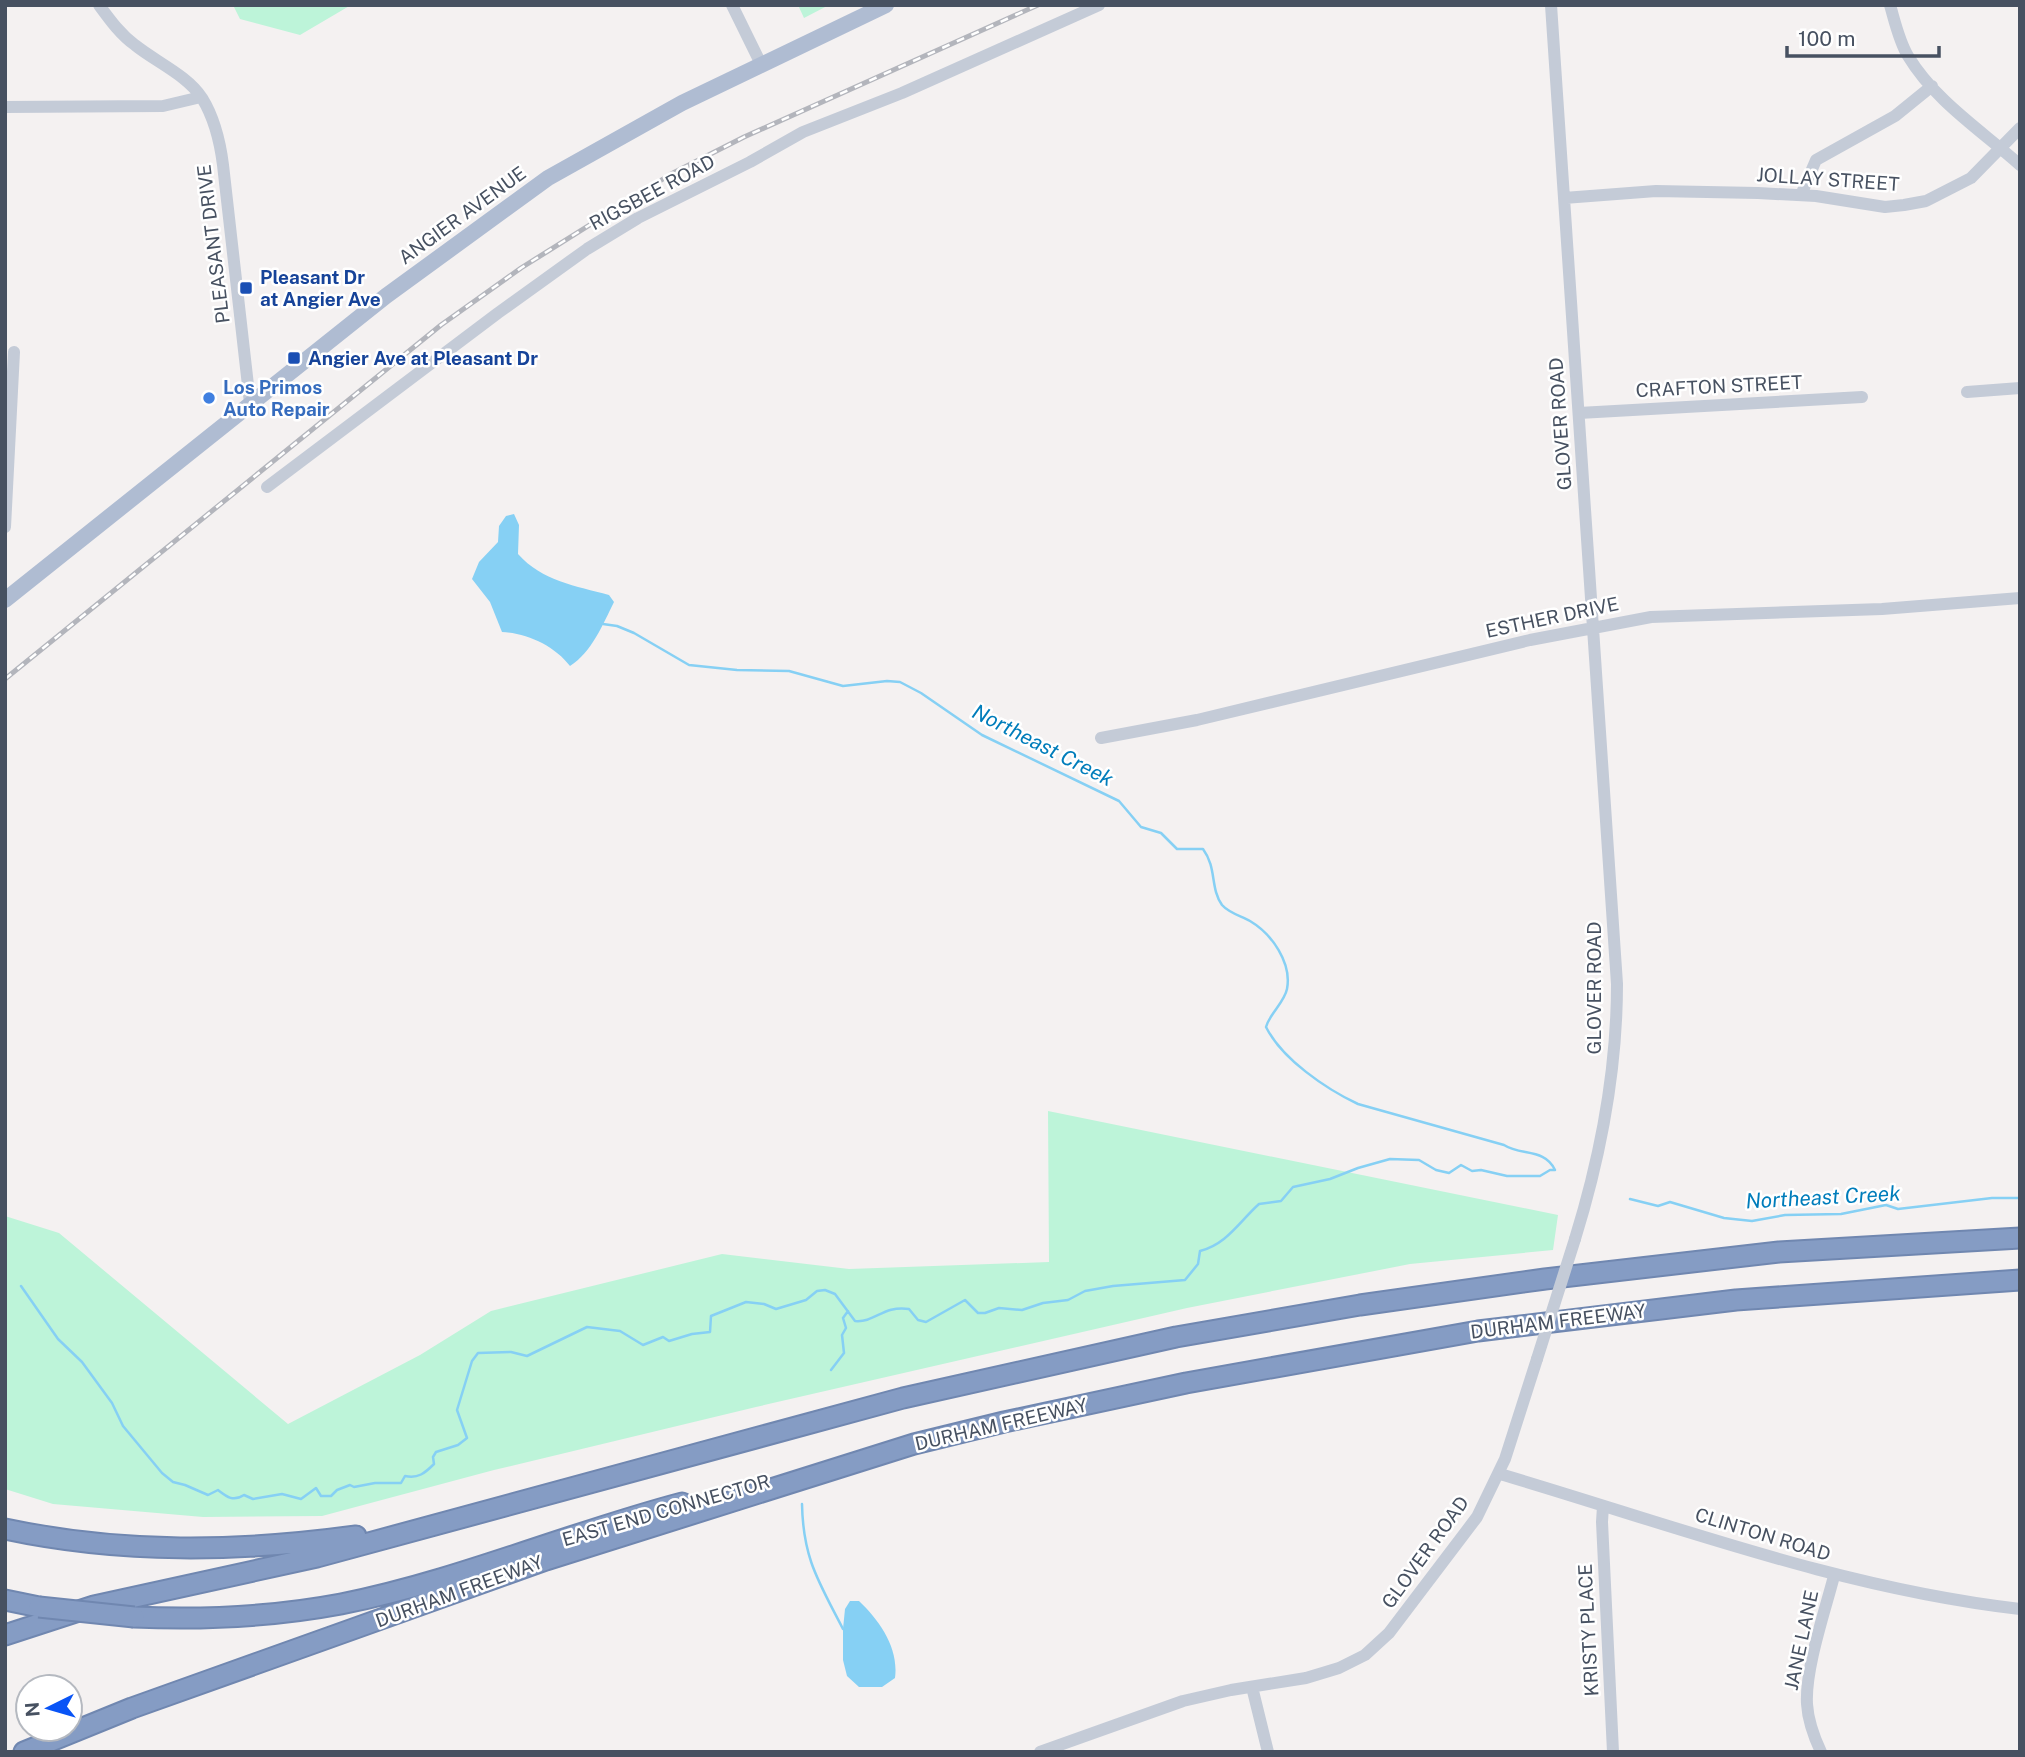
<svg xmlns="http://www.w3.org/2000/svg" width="2025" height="1757" viewBox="0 0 2025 1757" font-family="'Public Sans',sans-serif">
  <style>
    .green { fill: #bdf4d9 }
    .water { fill: #86d0f4 }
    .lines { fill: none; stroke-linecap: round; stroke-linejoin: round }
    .stream { stroke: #86d0f4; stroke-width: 2.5 }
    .highway-casing { stroke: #7087b0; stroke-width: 23 }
    .minor { stroke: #c4cbd7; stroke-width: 12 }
    .major { stroke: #afbcd2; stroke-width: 16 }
    .highway { stroke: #859cc4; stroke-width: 19 }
    .rail-casing { stroke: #b3b5bc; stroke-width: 5 }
    .rail { stroke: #fff; stroke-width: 2.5; stroke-dasharray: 8; stroke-linecap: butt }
    .highway-bridge-casing { stroke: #7087b0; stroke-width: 23; stroke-linecap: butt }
    .minor-bridge { stroke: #c4cbd7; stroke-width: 12 }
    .highway-bridge { stroke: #859cc4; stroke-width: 19 }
    .transit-dot { fill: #1a4fb4; stroke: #fff; stroke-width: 2.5 }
    .shop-dot { fill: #3f7fe0; stroke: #fff; stroke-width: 2.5 }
    .labels { text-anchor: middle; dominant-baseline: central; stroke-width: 5; stroke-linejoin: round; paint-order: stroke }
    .street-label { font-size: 19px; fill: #475161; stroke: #fff }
    .transit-label { font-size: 19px; font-weight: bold; fill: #164399; stroke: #fff; text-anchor: start }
    .shop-label { font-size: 19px; font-weight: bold; fill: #366cbe; stroke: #fff; text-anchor: start }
    .water-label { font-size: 21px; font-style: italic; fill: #007dbb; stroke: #fff }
  </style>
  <rect width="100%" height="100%" fill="#f4f1f1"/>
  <path class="green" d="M233 5H351L300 35 240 19Z
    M798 5H829L804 18Z
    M1048 1111 1558 1215 1553 1250 1410 1264 1187 1308 756 1407 494 1470 322 1516 203 1517 53 1504 5 1489V1216L59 1233 288 1424 420 1355 491 1311 722 1254 849 1269 1049 1262Z"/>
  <path class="water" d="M514 514 519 525 518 554C542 581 576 586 609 595L614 602C603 624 592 652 570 666 555 646 527 633 502 632L490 602 472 579 479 562 498 542 499 526 506 516Z
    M850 1601H859C880 1621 899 1648 895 1678L882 1687H859L847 1676 843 1660V1629L845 1609Z"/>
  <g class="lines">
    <path class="stream" d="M1630 1199 1658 1206 1670 1202 1724 1218 1752 1221 1785 1215 1841 1214 1886 1205 1898 1209 1992 1198H2020
      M21 1286 58 1339 82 1362 112 1403 123 1426 162 1473 173 1482 185 1485 208 1495 218 1490C227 1497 233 1502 244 1495L253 1499 282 1494 301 1499 316 1488 321 1496H331L337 1490 350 1485 354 1487 375 1483H401L405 1476C418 1479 425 1473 434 1464L433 1457 436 1452 458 1445 467 1438 457 1410 472 1361 478 1353 511 1352 527 1356 587 1327 620 1331 643 1345 663 1337 669 1341 692 1334 710 1332 711 1316 746 1302 764 1304 776 1309 806 1300 817 1291 825 1290 835 1294 855 1321C875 1323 883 1305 909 1309L918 1320 926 1322 965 1300 978 1313H985L999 1308 1022 1310 1043 1303 1068 1300 1085 1291 1113 1286 1185 1280 1198 1264 1200 1251C1227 1244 1239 1222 1259 1204L1281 1201 1293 1187 1330 1179 1358 1168 1390 1159 1419 1160 1436 1170 1449 1173 1461 1165 1472 1171 1481 1170 1507 1176H1540L1550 1170H1555C1545 1148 1521 1156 1504 1145L1358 1104C1326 1089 1282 1059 1266 1027 1270 1013 1284 1003 1287 989 1292 963 1272 934 1250 921 1241 916 1229 913 1222 905 1210 888 1217 868 1203 849H1177L1161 833 1141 827 1119 801 982 735 921 693 900 682 887 681 843 686 789 671 737 670 689 665 634 633 617 626 603 624
      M831 1370 844 1353 842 1335 846 1328 843 1318 848 1311
      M802 1504C803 1559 819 1582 843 1629"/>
    <defs>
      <path id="highway" d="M5 1529C122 1554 238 1552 356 1536
        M5 1600 39 1607
        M134 1617C203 1620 272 1617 341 1604 457 1581 568 1533 682 1503
        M5 1635 94 1606 317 1557 903 1398 1176 1337 1360 1305 1545 1279 1779 1252 2020 1238
        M24 1752 132 1708 546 1560 914 1444 1004 1422 1186 1383 1478 1331 1736 1300 2020 1280"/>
    </defs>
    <use href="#highway" class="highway-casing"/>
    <path class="minor" d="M99 5C110 20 120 34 135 45 156 62 187 75 202 98 215 119 220 141 223 165L250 403
      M732 5 761 64
      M1551 5 1617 984C1617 1072 1601 1155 1575 1239
      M1890 5C1895 22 1899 41 1908 56 1935 101 1982 131 2020 165
      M5 107 163 106 201 97
      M1801 195 1816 160 1895 116 1932 86
      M1564 198 1656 191 1758 193 1816 196 1885 207 1904 205 1926 201 1971 178 2020 128
      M1967 392 2020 388
      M1579 413 1862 397
      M267 487 498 313 587 249 638 218 750 162 803 132 902 93 1099 5
      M5 527 14 352
      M1101 738 1197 720 1530 640 1651 617 1882 609 2020 598
      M1500 1474C1673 1525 1839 1588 2020 1609
      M1603 1506 1602 1522 1613 1752
      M1252 1687 1268 1752
      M1040 1752 1183 1701 1231 1690 1306 1678 1339 1668 1365 1655 1389 1633 1477 1517 1505 1459 1537 1359
      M1821 1752C1814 1737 1808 1721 1807 1704 1805 1669 1825 1611 1834 1576"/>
    <path class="major" d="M5 600 386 296 548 178 682 103 886 5"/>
    <use href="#highway" class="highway"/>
    <defs>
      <path id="rail" d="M5 679 441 325 521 268 671 174 744 137 1038 5"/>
    </defs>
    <use href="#rail" class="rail-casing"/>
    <use href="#rail" class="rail"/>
    <defs>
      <path id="highway-bridge" d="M39 1607 134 1617"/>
    </defs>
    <use href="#highway-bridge" class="highway-bridge-casing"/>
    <path class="minor-bridge" d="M1537 1359 1575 1239"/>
    <use href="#highway-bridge" class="highway-bridge"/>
  </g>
  <g class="transit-dot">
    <rect x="239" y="281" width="14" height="14" rx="3.5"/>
    <rect x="287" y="351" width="14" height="14" rx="3.5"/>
  </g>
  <circle class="shop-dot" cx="209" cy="398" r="7"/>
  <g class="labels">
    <g class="street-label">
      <text transform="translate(1828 179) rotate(4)">JOLLAY STREET</text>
      <text transform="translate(652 192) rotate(-28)">RIGSBEE ROAD</text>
      <text transform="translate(462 215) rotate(-36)">ANGIER AVENUE</text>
      <text transform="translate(213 244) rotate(-97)">PLEASANT DRIVE</text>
      <text transform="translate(1719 386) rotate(-3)">CRAFTON STREET</text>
      <text transform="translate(1560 424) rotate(-94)">GLOVER ROAD</text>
      <text transform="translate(1552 617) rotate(-12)">ESTHER DRIVE</text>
      <text transform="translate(1594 988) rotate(-90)">GLOVER ROAD</text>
      <text transform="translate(1558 1321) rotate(-7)">DURHAM FREEWAY</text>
      <text transform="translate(1001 1424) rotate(-13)">DURHAM FREEWAY</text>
      <text transform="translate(666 1510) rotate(-16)">EAST END CONNECTOR</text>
      <text transform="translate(1763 1534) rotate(17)">CLINTON ROAD</text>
      <text transform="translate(1425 1552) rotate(-54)">GLOVER ROAD</text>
      <text transform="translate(459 1591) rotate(-20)">DURHAM FREEWAY</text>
      <text transform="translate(1588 1630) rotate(-93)">KRISTY PLACE</text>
      <text transform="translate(1801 1640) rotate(-78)">JANE LANE</text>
    </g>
    <g class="transit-label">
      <text x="260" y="277">Pleasant Dr<tspan x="260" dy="22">at Angier Ave</tspan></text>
      <text x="308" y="358">Angier Ave at Pleasant Dr</text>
    </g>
    <g class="shop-label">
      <text x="223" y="387">Los Primos<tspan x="223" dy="22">Auto Repair</tspan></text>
    </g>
    <g class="water-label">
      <text transform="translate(1043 745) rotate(27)">Northeast Creek</text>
      <text transform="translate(1823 1197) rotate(-3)">Northeast Creek</text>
    </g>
  </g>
  <rect width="2025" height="1757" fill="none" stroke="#475161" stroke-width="14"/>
  <g transform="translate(49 1708) rotate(265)"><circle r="33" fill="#ffffff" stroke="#b5b9c0" stroke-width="2"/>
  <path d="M0-5L12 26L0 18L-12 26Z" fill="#0954f6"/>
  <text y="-10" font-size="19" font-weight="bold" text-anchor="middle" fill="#475161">N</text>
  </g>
  <path d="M1787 46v10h152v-10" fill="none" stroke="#475161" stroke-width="3.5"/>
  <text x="1798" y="46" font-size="21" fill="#475161" stroke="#ffffff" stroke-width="5" paint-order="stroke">100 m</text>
</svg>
